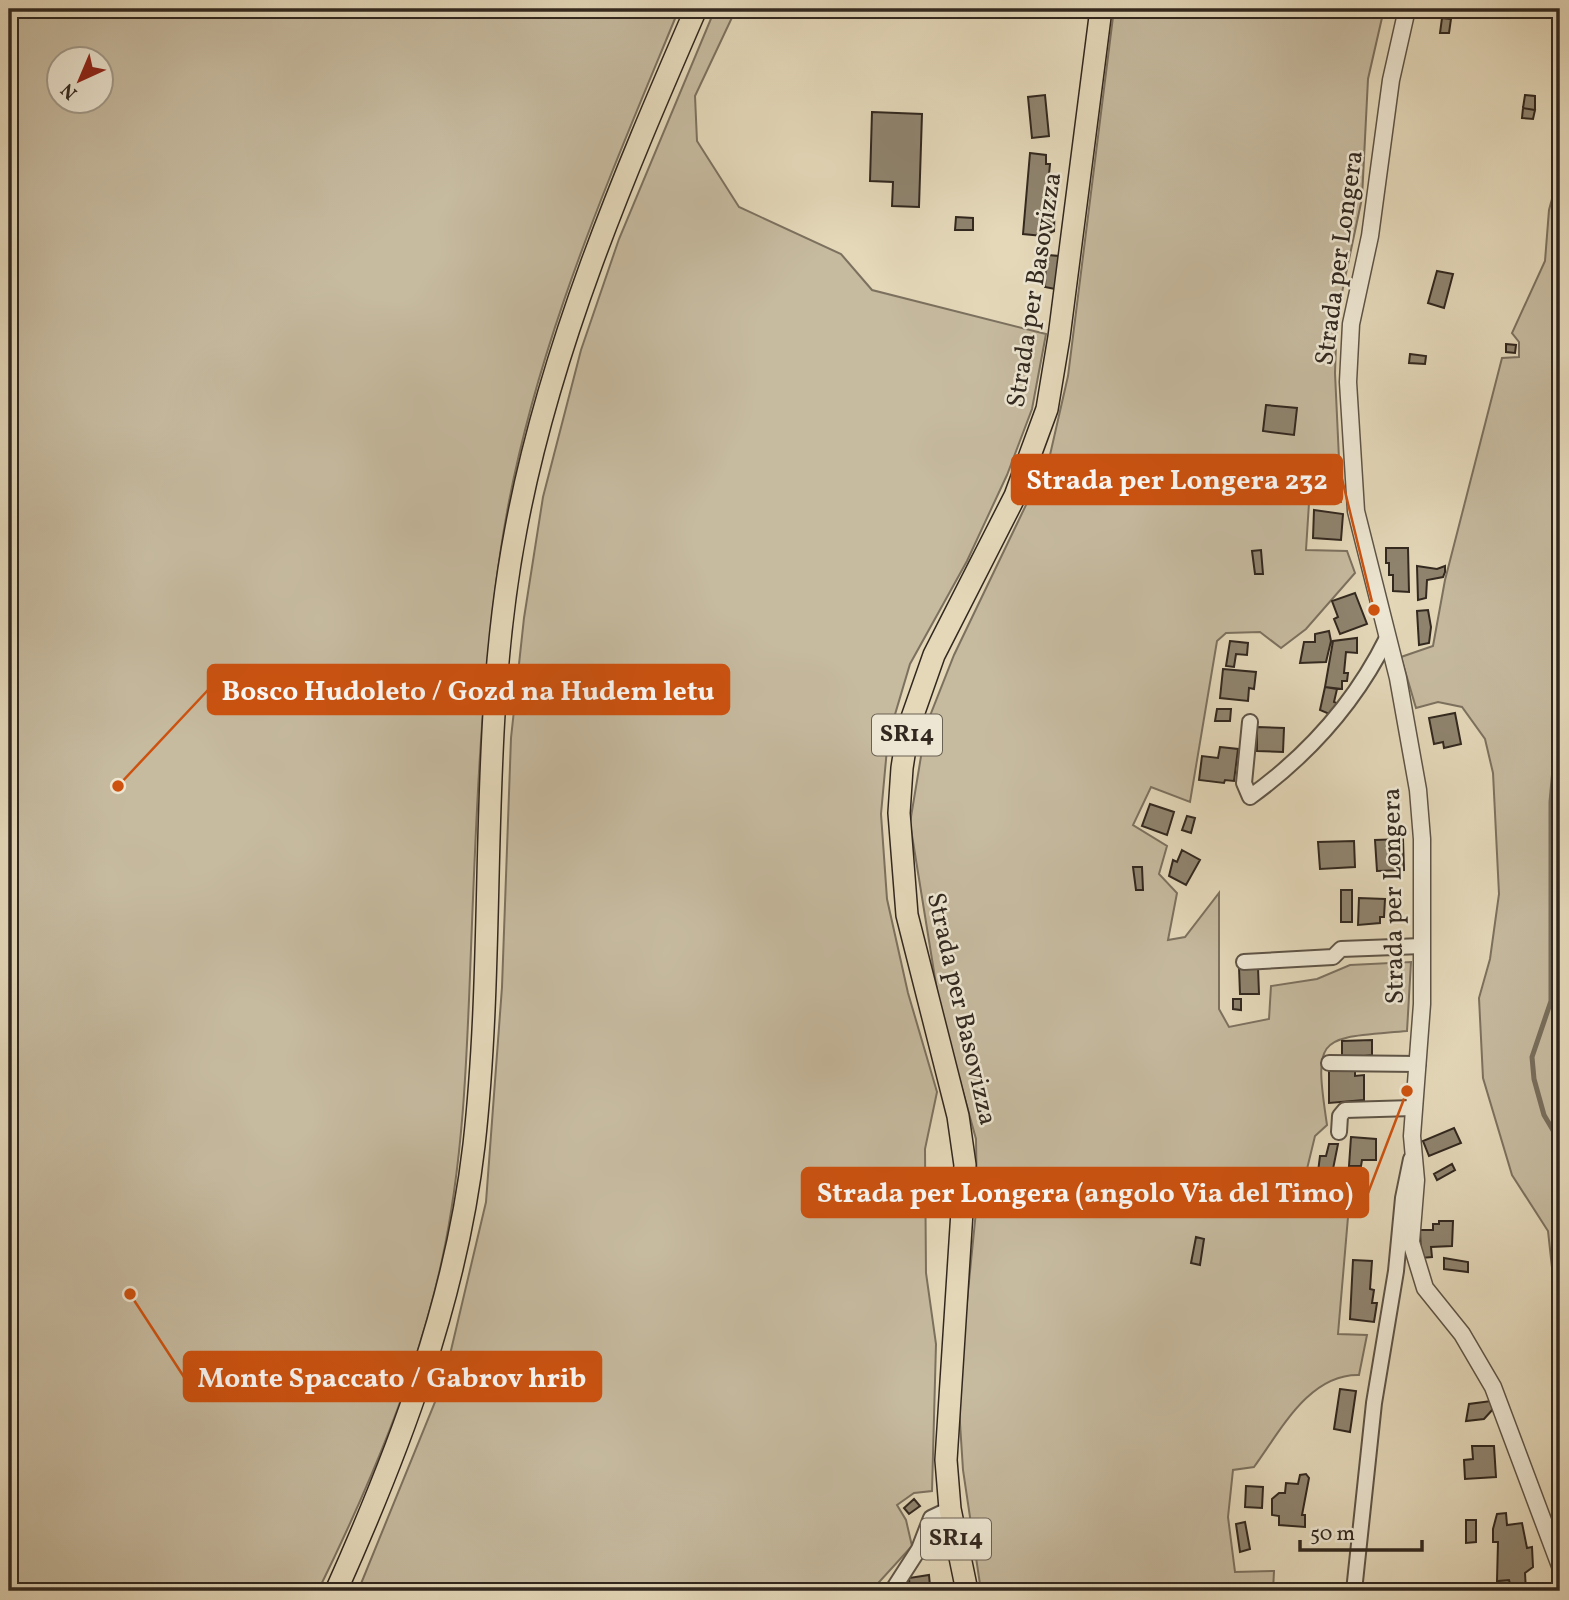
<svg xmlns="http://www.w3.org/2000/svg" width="1569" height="1600" viewBox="0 0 1569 1600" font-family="Vollkorn,serif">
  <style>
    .green { fill: #c6ba9f; stroke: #7c715f; stroke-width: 2; fill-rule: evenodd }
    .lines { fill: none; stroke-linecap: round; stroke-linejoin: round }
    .stream { stroke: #786e5c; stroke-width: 5 }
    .building { fill: #8f846f; stroke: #32281f; stroke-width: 2 }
    .minor-casing { stroke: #5e5446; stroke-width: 18 }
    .tertiary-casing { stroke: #5e5446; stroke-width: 19 }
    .primary-casing { stroke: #32281f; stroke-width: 24 }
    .minor { stroke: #ede6d2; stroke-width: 14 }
    .tertiary { stroke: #ede6d2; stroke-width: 16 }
    .primary { stroke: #e4d8b9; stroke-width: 21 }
    .labels { text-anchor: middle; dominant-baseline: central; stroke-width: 5; stroke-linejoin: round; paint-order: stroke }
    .shield { fill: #ede6d2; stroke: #6a6155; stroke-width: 2 }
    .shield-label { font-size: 24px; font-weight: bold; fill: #32281f }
    .street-label { font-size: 26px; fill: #32281f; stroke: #ede6d2 }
    .leader { fill: none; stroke: #cd520f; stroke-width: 2.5 }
    .callout-dot { fill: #cd520f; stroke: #ede6d2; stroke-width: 2.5 }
    .callout { fill: #cd520f; stroke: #cd520f; stroke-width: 2.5 }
    .callout-label { font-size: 28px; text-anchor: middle; font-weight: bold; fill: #fff }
  </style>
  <rect width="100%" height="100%" fill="#e4d8b9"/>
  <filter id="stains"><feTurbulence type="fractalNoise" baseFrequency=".00286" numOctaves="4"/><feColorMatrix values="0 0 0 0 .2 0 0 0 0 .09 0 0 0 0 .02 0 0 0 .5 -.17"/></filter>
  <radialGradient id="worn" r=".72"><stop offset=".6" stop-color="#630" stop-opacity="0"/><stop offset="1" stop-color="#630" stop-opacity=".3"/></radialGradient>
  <path class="green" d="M9 9H679C606 186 527 364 500 555 481 686 476 817 471 949 467 1053 464 1158 442 1260 417 1375 369 1487 318 1591H9ZM60 60H102V102H60Z
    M715 9H736L695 96 697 141 739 207 841 254 872 290 1046 334 1032 409 1007 475 967 561 910 664 888 738 881 814 887 899 908 993 937 1092 925 1149 926 1273 936 1344 932 1491 914 1493 897 1505 906 1520 912 1546 871 1591H358L444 1380 486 1202 502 987 511 738 524 618 543 497 581 350 619 239Z
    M1114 9H1384L1368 79 1362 198 1337 316 1335 373 1341 502 1309 503 1306 550 1347 551 1355 573 1306 629 1281 648 1260 632 1226 633 1217 641 1190 802 1151 787 1133 825 1167 846 1159 874 1177 893 1168 940 1185 937 1219 893V1009L1229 1027 1269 1019 1271 986 1317 979 1350 965 1411 962 1407 1031C1319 1039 1313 1032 1327 1125L1315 1136 1306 1173 1334 1192 1328 1206 1348 1217 1338 1334 1367 1335 1359 1375C1309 1374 1281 1430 1254 1467L1233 1470 1228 1517 1235 1572 1274 1571 1273 1591H981L963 1470 958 1392 977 1201 976 1139 940 1009 910 823 926 726 954 655 1050 455 1068 376Z
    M1560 170V1341L1548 1231 1512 1175 1483 1078 1479 998 1490 959 1499 894 1493 773 1485 739 1462 707 1438 702 1416 708 1401 657 1433 646 1445 580 1502 358 1519 357V342L1512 333 1545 261 1549 210Z"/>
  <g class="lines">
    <path class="stream" d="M1560 749 1554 769 1551 802V1001L1532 1057 1534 1079 1544 1115 1560 1142"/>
  </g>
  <path class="building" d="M1442 18 1451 19 1449 33H1440Z
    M1045 95 1049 136 1032 138 1028 97Z
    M1525 95 1535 96V110L1523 108Z
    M1523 108 1535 110 1533 119 1522 118Z
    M872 112 922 114 919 207 892 206 893 182 870 181Z
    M1030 153 1046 155V164H1050L1047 195H1055L1054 231 1043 236 1023 234Z
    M956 217 973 218V230H955Z
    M1042 249H1048V255L1059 256 1055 289 1045 287 1046 256H1041Z
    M1437 271 1453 274 1444 308 1428 303Z
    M1506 344 1516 345 1515 353 1506 352Z
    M1410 354 1426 356 1425 364 1409 363Z
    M1266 405 1297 408 1294 435 1263 431Z
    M1314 510 1343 514 1341 540 1313 538Z
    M1386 548H1408L1409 592 1393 591V575H1389V563H1386Z
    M1261 550 1263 574H1255L1252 551Z
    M1417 566 1437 569 1445 566V572L1443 577 1427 580 1426 598 1418 600Z
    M1355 593 1367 624 1340 634 1334 619 1338 617 1332 601Z
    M1428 610 1431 627 1429 643 1419 645 1417 611Z
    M1329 631 1331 641 1326 662 1300 663 1304 642H1315V634Z
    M1357 638V653L1346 652 1344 673H1348L1347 681H1342V689L1325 687 1333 641Z
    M1230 641 1248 643 1247 655 1236 654 1234 667 1226 666Z
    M1223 669 1256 672 1254 689 1249 688 1248 701 1220 698Z
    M1325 687 1337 689 1334 702 1339 704 1334 716 1320 710Z
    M1217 709H1231L1230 721H1215Z
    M1455 713 1461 744 1444 748 1443 742 1434 744 1429 718Z
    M1257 727 1284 728 1283 752 1257 751Z
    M1220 747 1238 749 1234 781 1225 780 1224 783 1199 780 1202 756 1218 758Z
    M1150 804 1174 812 1167 835 1142 826Z
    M1187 816 1195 818 1191 833 1182 830Z
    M1403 839 1404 870 1377 871 1375 840Z
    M1354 841 1355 867 1320 869 1318 842Z
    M1182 850 1200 860 1186 885 1169 876 1173 860 1177 862Z
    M1133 867H1142L1143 890H1136Z
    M1341 890H1352V922H1341Z
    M1359 898 1385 899 1384 917H1380V923L1358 925Z
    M1239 967H1258L1259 994H1240Z
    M1233 999H1241V1010L1233 1009Z
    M1372 1040V1055L1342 1059V1041Z
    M1329 1071H1355V1076L1364 1075V1100L1329 1103Z
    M1454 1128 1461 1143 1429 1156 1423 1141Z
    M1351 1137 1376 1139V1160H1362L1361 1166H1349Z
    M1329 1144H1338L1333 1169 1337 1170 1336 1180 1318 1172 1320 1156H1326Z
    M1452 1164 1455 1170 1437 1180 1434 1174Z
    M1439 1221H1453L1452 1246 1431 1247 1432 1257 1421 1258 1420 1230H1433V1224H1439Z
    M1196 1237 1204 1239 1200 1265 1191 1263Z
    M1444 1258 1468 1262V1272L1444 1269Z
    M1353 1260 1372 1261 1370 1289 1374 1290 1372 1303H1377L1374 1322 1350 1319Z
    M1340 1389 1356 1391 1350 1432 1334 1429Z
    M1491 1401 1494 1408 1484 1419 1466 1421 1469 1404Z
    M1472 1446H1494L1496 1477 1465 1479 1464 1460 1473 1459Z
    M1306 1474 1309 1478 1302 1515H1305V1527L1279 1525V1516L1272 1515V1499L1279 1493H1285L1286 1483 1298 1484 1300 1475Z
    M1246 1486 1263 1487 1262 1508 1245 1507Z
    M914 1499 920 1506 909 1514 904 1508Z
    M1506 1513 1507 1525 1522 1523 1527 1548 1532 1547 1533 1567 1525 1573 1526 1591H1512L1509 1580 1497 1581 1498 1542H1493V1529L1497 1514Z
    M1466 1520H1476V1542L1466 1543Z
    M1245 1522 1250 1549 1240 1552 1236 1524Z
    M929 1575 930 1586 948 1585 949 1591H910L909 1578Z
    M1509 1580 1512 1591H1499V1581Z
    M1362 1584 1380 1586 1379 1591H1361Z"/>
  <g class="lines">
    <defs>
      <path id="minor" d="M1250 722 1244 783 1250 797C1308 755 1355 703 1387 638
        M1244 962 1333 957 1341 949 1422 946
        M1329 1063 1418 1064
        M1339 1132 1340 1116 1345 1110 1413 1108
        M892 1591 919 1549 931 1518 950 1509
        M1354 1591 1374 1403 1396 1271 1403 1198 1411 1159"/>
      <path id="tertiary" d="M1407 9 1391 80 1370 236 1351 324 1348 382 1356 511 1398 678 1418 790 1422 839V1004L1412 1136 1416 1180 1411 1242 1425 1288 1462 1334 1493 1387 1560 1566"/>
      <path id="primary" d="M336 1591C400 1448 456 1301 474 1145 497 940 477 732 516 529 550 348 623 177 696 9
        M967 1591 950 1509 946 1460 965 1165 958 1116 907 915 899 813 902 768 908 729 934 655 1015 496 1047 409 1059 337 1101 9"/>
    </defs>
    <use href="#minor" class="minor-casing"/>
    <use href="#tertiary" class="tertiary-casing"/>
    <use href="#primary" class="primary-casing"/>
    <use href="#minor" class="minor"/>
    <use href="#tertiary" class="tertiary"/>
    <use href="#primary" class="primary"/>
  </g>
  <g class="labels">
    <g class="shield">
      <rect x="872" y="714.5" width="70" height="41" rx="5"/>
      <rect x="921" y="1518.5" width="70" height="41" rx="5"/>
    </g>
    <g class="shield-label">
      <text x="907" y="735">SR14</text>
      <text x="956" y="1539">SR14</text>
    </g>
    <g class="street-label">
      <text transform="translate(1340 258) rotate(-82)">Strada per Longera</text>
      <text transform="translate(1035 290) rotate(-81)">Strada per Basovizza</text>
      <text transform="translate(1394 896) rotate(-91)">Strada per Longera</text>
      <text transform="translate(961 1009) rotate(77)">Strada per Basovizza</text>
    </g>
  </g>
  <path class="leader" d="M1374 610L1342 479M118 786L208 690M1407 1091L1368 1193M130 1294L184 1377"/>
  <g class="callout-dot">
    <circle cx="1374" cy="610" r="7"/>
    <circle cx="118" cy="786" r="7"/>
    <circle cx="1407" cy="1091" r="7"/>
    <circle cx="130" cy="1294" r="7"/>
  </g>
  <g class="callout">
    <rect x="1012" y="455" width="330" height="49" rx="7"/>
    <rect x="208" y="665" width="521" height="49" rx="7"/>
    <rect x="802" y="1168" width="566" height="49" rx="7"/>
    <rect x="184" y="1352" width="417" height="49" rx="7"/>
  </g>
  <g class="callout-label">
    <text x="1177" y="489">Strada per Longera 232</text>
    <text x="468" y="700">Bosco Hudoleto / Gozd na Hudem letu</text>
    <text x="1085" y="1202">Strada per Longera (angolo Via del Timo)</text>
    <text x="392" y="1387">Monte Spaccato / Gabrov hrib</text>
  </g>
  <rect width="1569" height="1600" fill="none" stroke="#e4d8b9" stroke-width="35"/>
  <rect x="10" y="10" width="1548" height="1579" fill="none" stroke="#32281f" stroke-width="3.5"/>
  <rect x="18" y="18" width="1534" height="1565" fill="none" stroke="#32281f" stroke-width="2"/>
  <g transform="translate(80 80) rotate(224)"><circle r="33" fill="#ede6d2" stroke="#a29a8a" stroke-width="2"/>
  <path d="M0-5L12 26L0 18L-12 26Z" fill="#8f2418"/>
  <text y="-10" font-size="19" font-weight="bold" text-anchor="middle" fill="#32281f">N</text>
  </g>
  <path d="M1300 1540v10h122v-10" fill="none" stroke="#32281f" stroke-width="3.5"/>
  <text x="1310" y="1540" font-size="21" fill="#32281f" stroke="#ede6d2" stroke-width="5" paint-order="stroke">50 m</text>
  <rect width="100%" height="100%" filter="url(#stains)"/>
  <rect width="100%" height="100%" fill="url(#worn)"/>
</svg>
